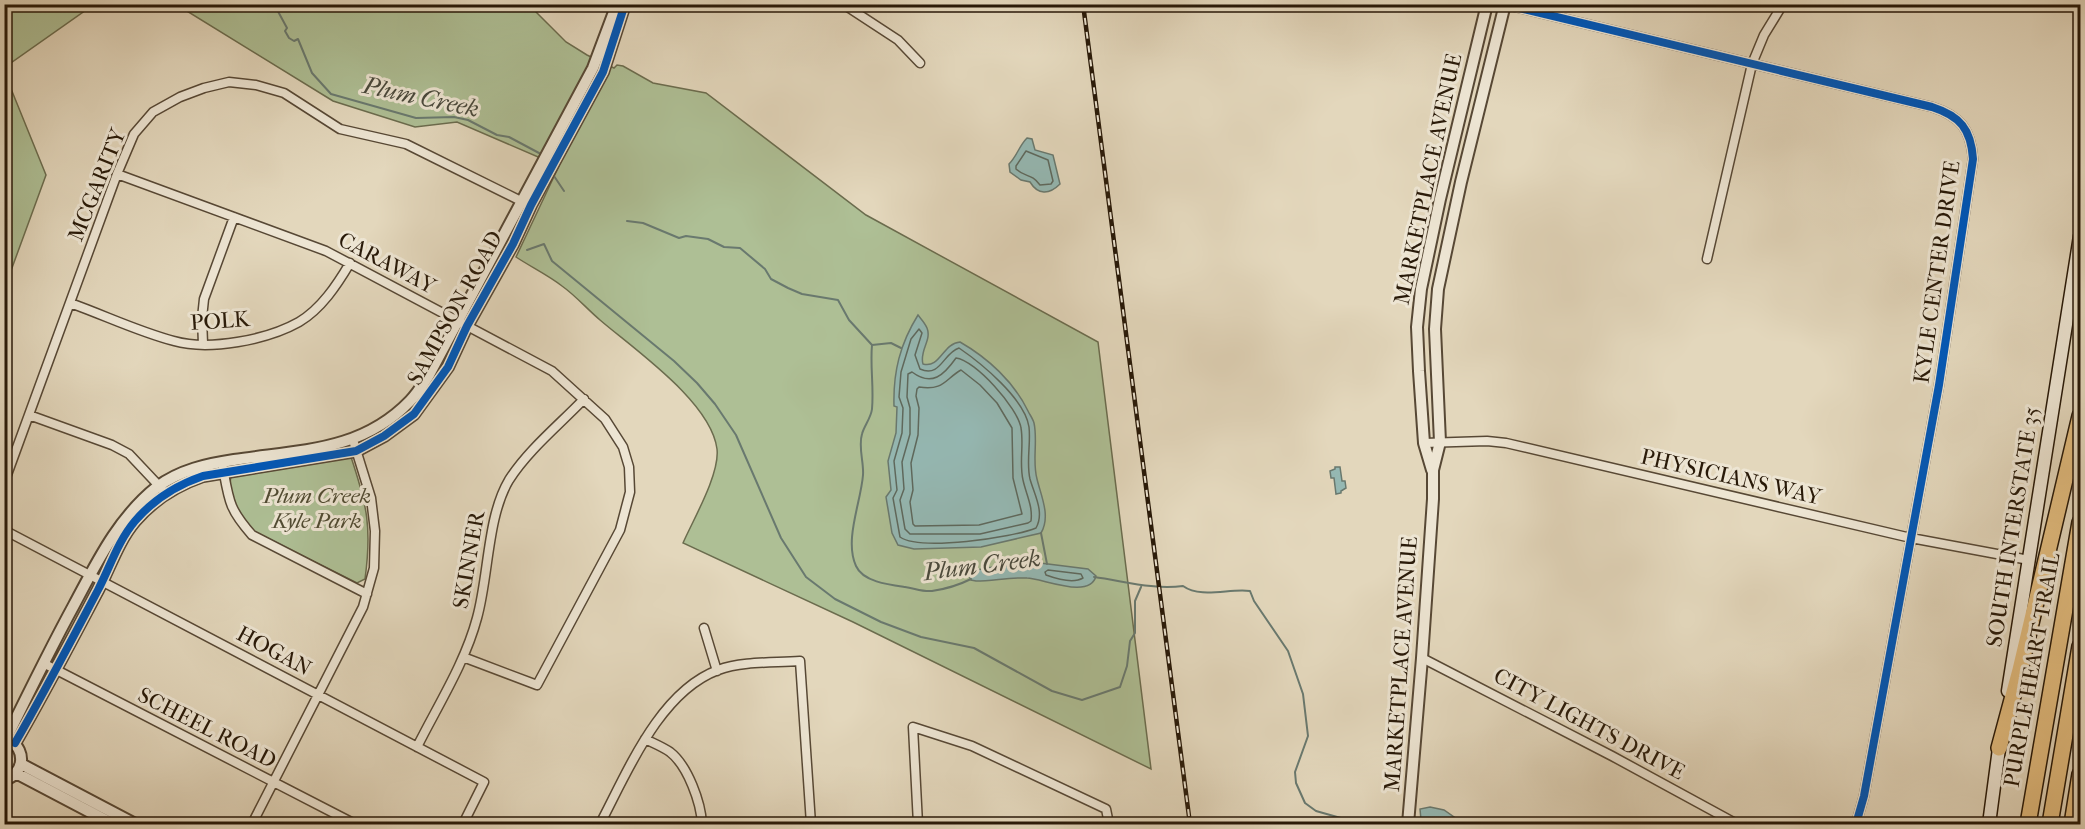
<svg xmlns="http://www.w3.org/2000/svg" width="2085" height="829" viewBox="0 0 2085 829" font-family="'IM FELL French Canon',serif">
  <style>
    .green { fill: #aebf95; stroke: #6b6c4e; stroke-width: 1.5 }
    .water { fill: #95b9b4; stroke: #69796f; stroke-width: 1.5 }
    .lines { fill: none; stroke-linecap: round; stroke-linejoin: round }
    .shore { stroke: #5e695e; stroke-width: 1.5 }
    .stream { stroke: #69796f; stroke-width: 2 }
    .minor-casing { stroke: #574835; stroke-width: 11 }
    .tertiary-casing { stroke: #574835; stroke-width: 14 }
    .secondary-casing { stroke: #281908; stroke-width: 15 }
    .motorway-casing { stroke: #281908; stroke-width: 18 }
    .minor { stroke: #ede5d3; stroke-width: 8 }
    .tertiary { stroke: #ede5d3; stroke-width: 10 }
    .secondary { stroke: #ede5d3; stroke-width: 12 }
    .motorway { stroke: #e2bc7e; stroke-width: 15 }
    .rail-casing { stroke: #281908; stroke-width: 4.5 }
    .rail { stroke: #ede5d3; stroke-width: 2; stroke-dasharray: 7; stroke-linecap: butt }
    .cycleway-casing { stroke: #ede5d3; stroke-width: 11 }
    .cycleway { stroke: #0057b8; stroke-width: 8 }
    .labels { text-anchor: middle; dominant-baseline: central; stroke-width: 6; stroke-linejoin: round; paint-order: stroke }
    .street-label { font-size: 22px; fill: #281908; stroke: #ede5d3 }
    .park-label { font-size: 22px; font-style: italic; fill: #504b32; stroke: #ede5d3 }
    .water-label { font-size: 24px; font-style: italic; fill: #49493c; stroke: #ede5d3 }
  </style>
  <rect width="100%" height="100%" fill="#e3d7bc"/>
  <filter id="stains"><feTurbulence type="fractalNoise" baseFrequency=".00333" numOctaves="4"/><feColorMatrix values="0 0 0 0 .2 0 0 0 0 .09 0 0 0 0 .02 0 0 0 .5 -.17"/></filter>
  <radialGradient id="worn" r=".72"><stop offset=".6" stop-color="#630" stop-opacity="0"/><stop offset="1" stop-color="#630" stop-opacity=".3"/></radialGradient>
  <path class="green" d="M5 4H93V5L5 67Z
    M177 5H529L566 42 587 55 614 68 617 65 623 66 653 83 706 93 866 215 1098 342 1151 769 853 622 683 543C693 520 720 474 717 449 711 402 635 350 600 320 587 309 576 296 562 286 548 275 531 267 516 257L559 166 457 122 415 127 333 101Z
    M5 74 46 175 5 287H4Z
    M351 457C367 505 372 528 365 579L357 583 255 532C240 519 227 496 231 476Z"/>
  <path class="water" d="M1027 138 1032 139 1035 150 1053 155 1060 184C1049 195 1038 195 1030 182L1021 180 1010 172 1009 164C1017 156 1019 146 1027 138Z
    M918 315C921 319 925 323 927 328 932 340 919 351 923 364 940 369 943 343 960 342 988 358 1014 382 1028 411 1030 415 1033 419 1034 423 1038 441 1032 461 1037 479 1041 496 1051 516 1041 533L981 547 914 549 898 545 892 533 886 497 891 490 888 461 896 433 897 407 894 406C893 372 900 344 918 315Z
    M1335 467H1340L1342 481H1345L1346 488 1341 491V493L1336 494 1334 478H1331L1330 471 1335 469Z
    M1040 563 1088 569 1096 576C1090 600 1042 578 1027 578 1010 577 993 581 976 581L971 580 968 574C977 566 1025 565 1040 563Z
    M1430 807 1444 810 1464 824H1446L1430 820H1421L1420 809Z"/>
  <g class="lines">
    <path class="shore" d="M1026 151 1048 160 1053 181 1051 184 1040 185C1031 173 1026 178 1016 169V166Z
      M919 329 922 333 915 355 920 369C941 378 943 353 959 348 981 363 1025 399 1029 427 1031 444 1026 462 1030 479 1034 494 1045 512 1036 528 1012 538 920 551 900 537L893 498 897 490 894 461 902 433 903 408 899 397 901 372 911 339Z
      M956 358C975 360 1018 408 1021 428 1024 445 1019 463 1023 480 1026 494 1033 506 1031 521L1028 523 980 534H910L905 529 900 500 904 489 902 462 910 434V408L907 397 908 374 912 372C932 387 944 375 956 358Z
      M961 370 980 385 997 403 1012 428 1013 478 1022 514 979 525 915 526 913 524 910 502 913 490 911 463 918 435 919 408 916 396 917 389 919 387C944 391 945 379 961 370Z
      M1048 570 1081 574 1083 578C1073 584 1057 579 1046 575L1045 572Z"/>
    <path class="stream" d="M274 4 287 28 285 31 289 38 294 41 298 39 312 73 331 94 416 118 454 117 468 120 497 135 509 137 539 153
      M554 176 564 191
      M627 221 643 223 679 238 686 236 708 239 724 247 740 248 765 269 771 279 788 288 802 294 838 300 849 320 872 345C870 366 874 387 872 409 871 418 864 426 862 434 858 447 864 462 863 475 861 502 844 540 856 566 863 582 890 585 905 587 914 588 922 592 932 591 946 589 959 585 971 579
      M527 250 544 244 552 261 674 361 697 383 715 404 736 435 781 538 806 577 835 599 881 622 921 637 974 648 1052 691 1082 700 1120 687 1127 666 1130 641 1135 633V601L1141 587
      M872 345 891 343 901 348
      M1041 533 1047 564
      M1094 577C1124 581 1153 590 1183 586 1201 599 1230 588 1250 591L1254 601 1288 651 1303 694 1308 736 1295 772 1296 783 1305 803 1316 811 1362 824
      M1372 824 1405 819"/>
    <defs>
      <path id="minor" d="M843 4 898 40 920 63
        M1503 4 1932 107C1960 116 1971 129 1973 159L1939 385 1864 796 1856 824
        M117 174 326 251 552 371 605 419 623 447 629 467 630 492 620 530 537 685 463 657
        M1707 259 1752 64 1764 35 1783 4
        M70 303C104 315 139 332 174 341 209 351 267 340 299 322 321 309 337 285 350 263
        M203 344 202 318 204 299 234 217
        M29 415 112 445 129 454 162 489
        M1424 443 1487 441 1506 443 1911 538 2029 560
        M223 468C229 501 229 509 252 535L367 594
        M4 483 117 174 134 134 153 112 180 97 204 88 229 82 256 85 284 93 340 129 406 144 525 203
        M4 530 484 782 463 824
        M704 628 717 671
        M1422 658 1612 756 1737 824
        M43 663 355 824
        M645 739C653 743 663 747 670 752 688 766 701 803 702 824
        M417 747C438 705 465 663 477 618 489 575 487 517 509 480 528 450 559 425 584 399
        M252 824 363 607 374 568 375 531 371 498 353 440
        M600 824C627 773 659 692 718 670 743 661 773 663 800 661L811 824
        M918 824 913 727 972 746 1106 809 1109 824"/>
      <path id="tertiary" d="M1432 470 1424 443 1419 371 1417 327 1421 289 1440 199 1487 4
        M6 739C28 694 50 649 74 605 97 562 118 518 157 487 180 470 207 464 234 460 299 450 361 452 410 401 418 393 423 384 429 375L593 68 617 4
        M15 743C44 693 71 641 98 590 110 567 118 541 135 521 153 500 177 485 203 476L356 451 384 436 414 414 448 367 467 326 513 244 531 205 603 72 625 4
        M21 764 135 824
        M16 773 113 824
        M4 780C24 774 27 752 10 740
        M1408 824 1422 658 1433 499V470L1440 442 1435 329 1438 289 1461 182 1505 4"/>
      <path id="secondary" d="M2008 691 2080 236
        M1989 824 2000 741"/>
      <path id="motorway" d="M1999 748 2020 670 2080 416
        M2028 824 2080 522
        M2050 824 2080 646
        M2072 824 2080 774"/>
    </defs>
    <use href="#minor" class="minor-casing"/>
    <use href="#tertiary" class="tertiary-casing"/>
    <use href="#secondary" class="secondary-casing"/>
    <use href="#motorway" class="motorway-casing"/>
    <use href="#minor" class="minor"/>
    <use href="#tertiary" class="tertiary"/>
    <use href="#secondary" class="secondary"/>
    <use href="#motorway" class="motorway"/>
    <defs>
      <path id="rail" d="M1083 4 1190 824"/>
    </defs>
    <use href="#rail" class="rail-casing"/>
    <use href="#rail" class="rail"/>
    <defs>
      <path id="cycleway" d="M1503 4 1932 107C1960 116 1971 129 1973 159L1939 385 1864 796 1856 824
        M15 743C44 693 71 641 98 590 110 567 118 541 135 521 153 500 177 485 203 476L356 451 384 436 414 414 448 367 467 326 513 244 531 205 603 72 625 4"/>
    </defs>
    <use href="#cycleway" class="cycleway-casing"/>
    <use href="#cycleway" class="cycleway"/>
  </g>
  <g class="labels">
    <g class="street-label">
      <text transform="translate(1428 179) rotate(-78)">MARKETPLACE AVENUE</text>
      <text transform="translate(97 185) rotate(-68)">MCGARITY</text>
      <text transform="translate(387 263) rotate(28)">CARAWAY</text>
      <text transform="translate(1937 272) rotate(-82)">KYLE CENTER DRIVE</text>
      <text transform="translate(455 308) rotate(-61)">SAMPSON ROAD</text>
      <text transform="translate(220 321) rotate(-4)">POLK</text>
      <text transform="translate(1731 477) rotate(13)">PHYSICIANS WAY</text>
      <text transform="translate(2013 527) rotate(-81)">SOUTH INTERSTATE 35</text>
      <text transform="translate(469 560) rotate(-80)">SKINNER</text>
      <text transform="translate(274 651) rotate(28)">HOGAN</text>
      <text transform="translate(1401 664) rotate(-86)">MARKETPLACE AVENUE</text>
      <text transform="translate(2032 670) rotate(-80)">PURPLE HEART TRAIL</text>
      <text transform="translate(1589 724) rotate(28)">CITY LIGHTS DRIVE</text>
      <text transform="translate(207 728) rotate(27)">SCHEEL ROAD</text>
    </g>
    <g class="park-label">
      <text x="317" y="496">Plum Creek<tspan x="317" dy="25">Kyle Park</tspan></text>
    </g>
    <g class="water-label">
      <text transform="translate(421 97) rotate(12)">Plum Creek</text>
      <text transform="translate(982 565) rotate(-7)">Plum Creek</text>
    </g>
  </g>
  <rect width="2085" height="829" fill="none" stroke="#e3d7bc" stroke-width="24"/>
  <rect x="6" y="6" width="2073" height="817" fill="none" stroke="#281908" stroke-width="3"/>
  <rect x="12" y="12" width="2061" height="805" fill="none" stroke="#281908" stroke-width="1.5"/>
  <rect width="100%" height="100%" filter="url(#stains)"/>
  <rect width="100%" height="100%" fill="url(#worn)"/>
</svg>
